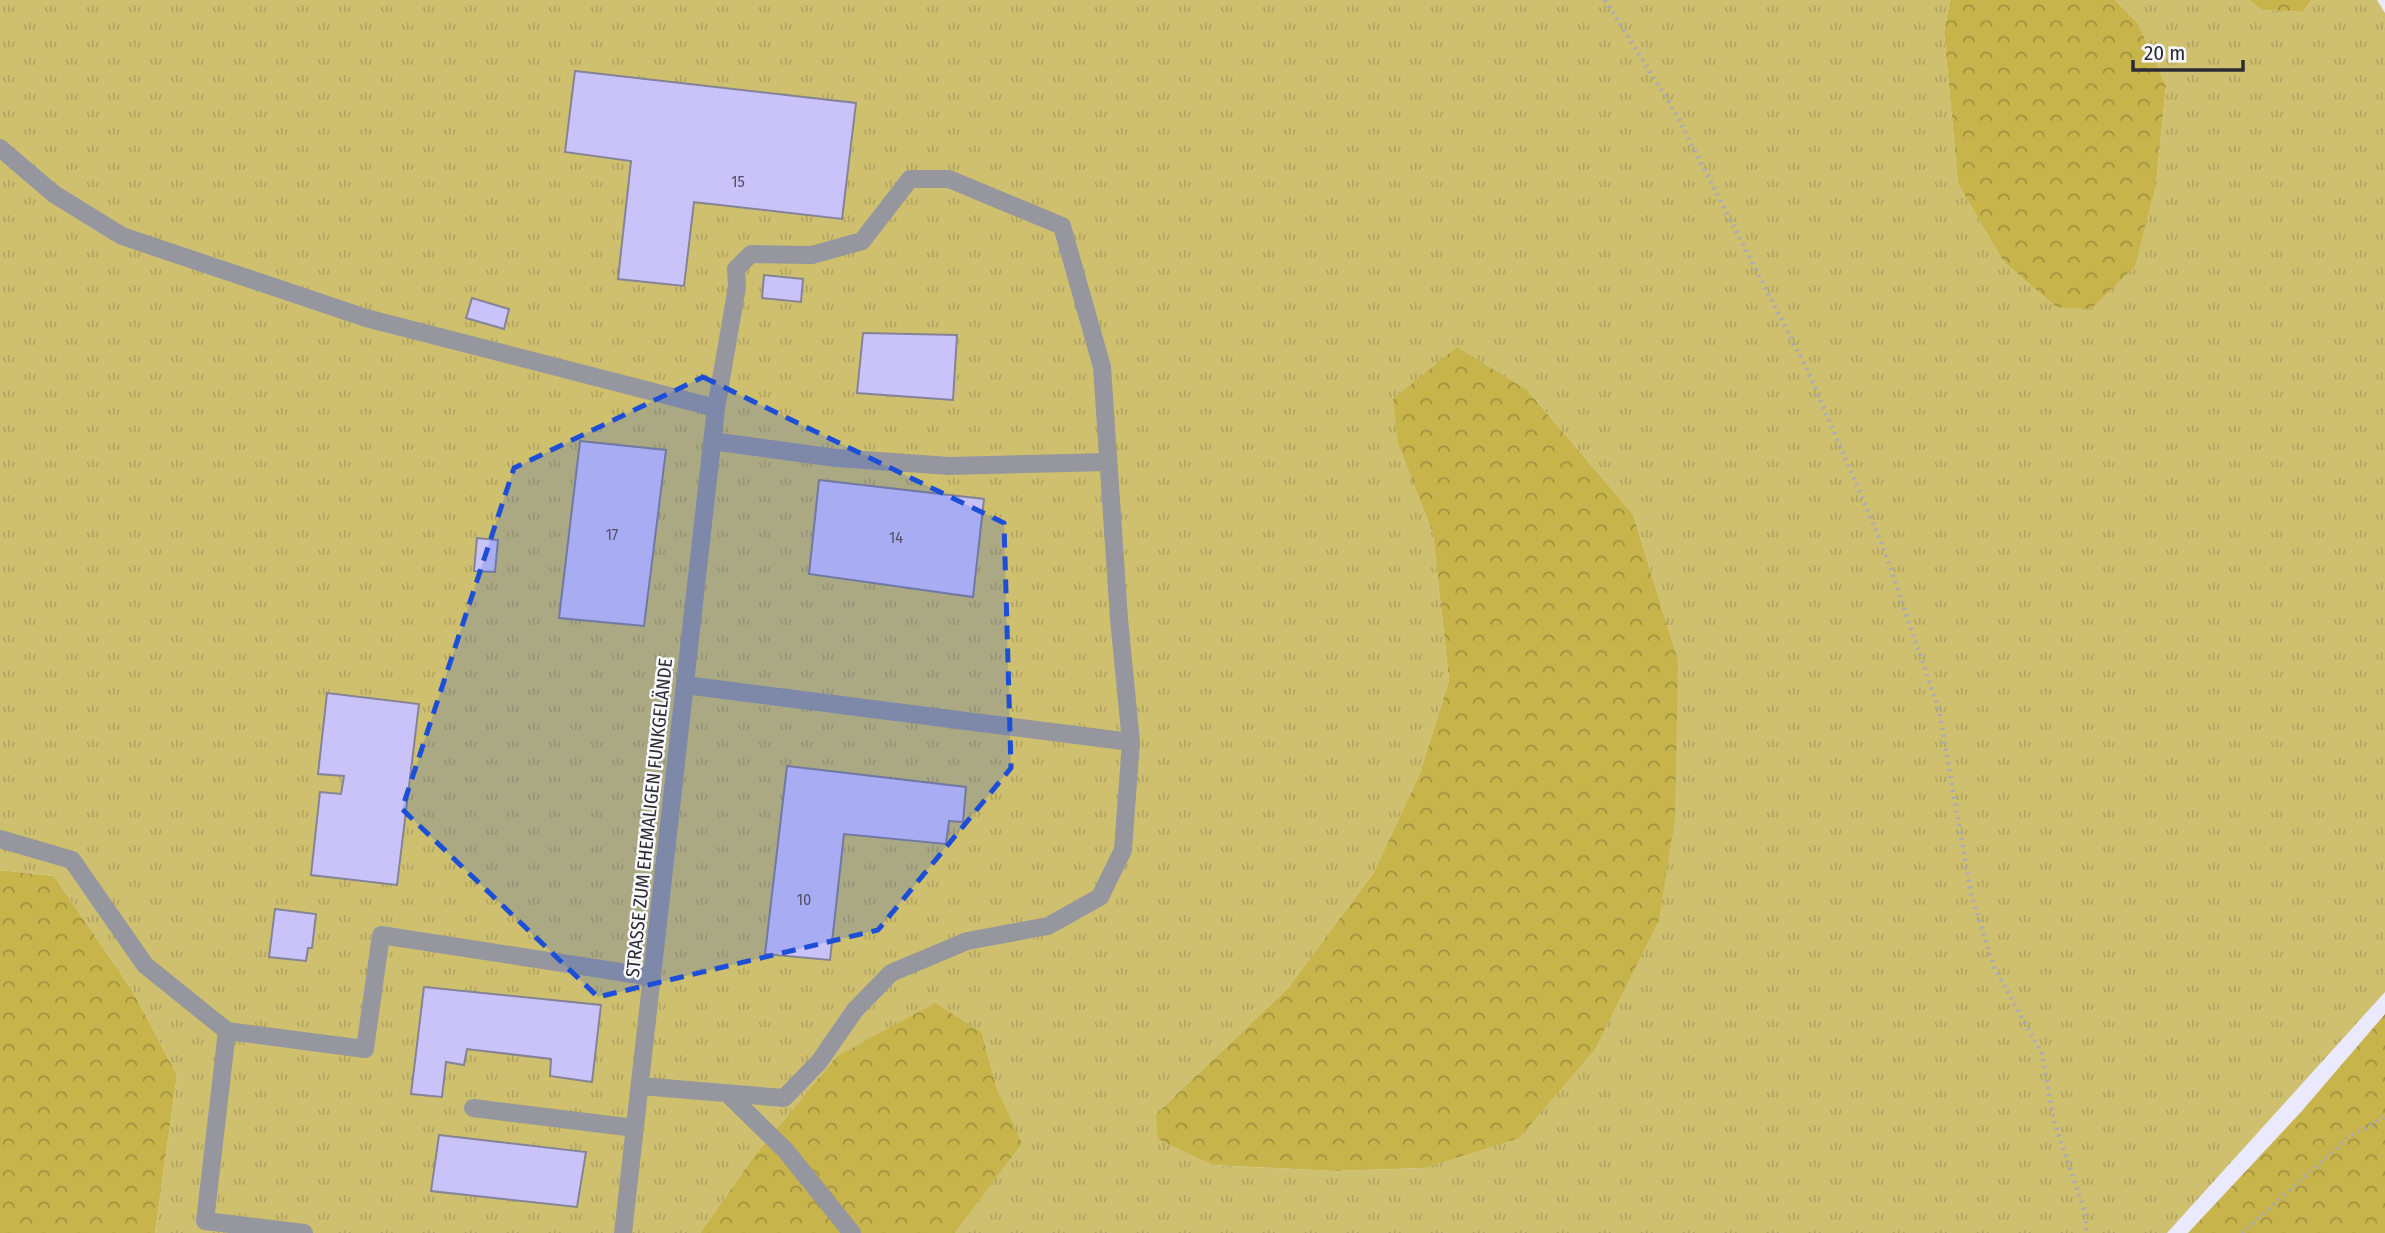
<svg xmlns="http://www.w3.org/2000/svg" width="2385" height="1233" viewBox="0 0 2385 1233" font-family="'Fira Sans Condensed',sans-serif">
  <style>
    .grass { fill: url(#grass-tufts); fill-rule: evenodd }
    .forest { fill: url(#forest-crowns) }
    .building { fill: #cac3fa; stroke: #858396; stroke-width: 2 }
    .lines { fill: none; stroke-linecap: round; stroke-linejoin: round }
    .path { stroke: #aaa9b9; stroke-width: 4.5; stroke-dasharray: 2 5; stroke-linecap: butt }
    .minor { stroke: #96969e; stroke-width: 18 }
    .marked { fill: #1d4ed8; fill-opacity: 0.2; stroke: #1d4ed8; stroke-width: 5; stroke-dasharray: 14 9; stroke-linejoin: round }
    .labels { text-anchor: middle; dominant-baseline: central; stroke-width: 5; stroke-linejoin: round; paint-order: stroke }
    .number-label { font-size: 16px; fill: #545165 }
    .street-label { font-size: 19px; fill: #2c2b33; stroke: #f9f9fd }
  </style>
  <defs>
    <pattern id="grass-tufts" width="24" height="20" patternUnits="userSpaceOnUse" patternTransform="scale(1.75)"><rect width="24" height="20" fill="#cfc070"/><path d="M3 7l-1-3M5 7V3M7 7l1-3M15 17l-1-3M17 17v-4M19 17l1-3" fill="none" stroke="#b2a561"/></pattern>
    <pattern id="forest-crowns" width="20" height="18" patternUnits="userSpaceOnUse" patternTransform="scale(1.75)"><rect width="20" height="18" fill="#c7b44b"/><path d="M2 6a3 3 0 1 1 6 0M12 15a3 3 0 1 1 6 0" fill="none" stroke="#a2933f"/></pattern>
  </defs>
  <rect width="100%" height="100%" fill="#ebe9fe"/>
  <path class="grass" d="M0 0H1950L1944 32 1958 184 2003 261 2056 307 2156 184 2166 86 2138 23 2115 0H2249L2262 10 2303 12 2312 0H2377L2385 13V992L2167 1233H955L1021 1143 997 1089 982 1033 836 1057 754 1156 700 1233H155L177 1075 132 990 54 876 0 870ZM1528 391 1633 514 1678 660 1424 1168 1333 1171 1213 1165 1156 1114 1288 988 1374 872 1420 773 1449 680 1433 534 1398 444Z"/>
  <path class="forest" d="M1950 0H2115L2138 23 2166 86 2156 184 2135 266 2091 309 2056 307 2003 261 1958 184 1944 32Z
    M2249 0H2312L2303 12 2262 10Z
    M1457 347 1528 391 1633 514 1678 660 1675 817 1659 920 1595 1049 1519 1138 1424 1168 1333 1171 1213 1165 1158 1139 1156 1114 1288 988 1374 872 1420 773 1449 680 1433 534 1398 444 1393 399Z
    M0 870 54 876 132 990 177 1075 155 1233H0Z
    M935 1003 982 1033 997 1089 1022 1143 955 1233H700L754 1156 836 1057Z
    M2385 1014V1233H2188L2301 1112Z"/>
  <path class="building" d="M575 71 856 103 842 219 694 202 684 286 618 279 631 161 565 152Z
    M764 275 803 279 801 302 762 298Z
    M472 298 509 309 504 329 466 318Z
    M863 333 957 335 953 400 857 393Z
    M580 441 666 450 644 626 559 618Z
    M819 480 984 499 973 597 809 574Z
    M477 538 498 540 495 572 474 571Z
    M327 693 419 704 397 885 311 875 320 792 341 794 344 776 318 774Z
    M787 766 966 787 963 822 949 821 946 844 844 834 830 960 765 954Z
    M275 909 316 914 312 948H308L306 961 269 957Z
    M424 987 601 1005 592 1082 550 1076 551 1059 467 1049 464 1065 446 1062 442 1097 411 1094Z
    M439 1135 586 1152 577 1207 431 1191Z"/>
  <g class="lines">
    <path class="path" d="M1605 0 1675 112 1806 367 1882 544 1939 710 1971 894 1994 967 2042 1054 2054 1121 2086 1216V1233
      M2242 1233 2350 1136 2385 1117"/>
    <path class="minor" d="M0 148 54 194 122 236 366 318 716 408
      M712 441 836 458 949 466 1108 462
      M685 685 1131 742
      M0 839 72 860 145 965 227 1031 365 1049 381 935 652 977
      M227 1031 205 1221 304 1233
      M727 1093 786 1151 852 1233
      M473 1108 635 1128
      M623 1233 716 408 737 287 736 269 751 254 812 255 862 241 910 179H949L1062 226 1102 367 1119 619 1131 742 1123 850 1100 897 1048 926 967 941 891 973 855 1010 819 1062 784 1098 640 1086"/>
  </g>
  <path class="marked" d="M703 377 1004 523 1011 768 878 930 598 997 402 809 514 468Z"/>
  <g class="labels">
    <g class="number-label">
      <text x="738" y="181">15</text>
      <text x="612" y="534">17</text>
      <text x="896" y="537">14</text>
      <text x="804" y="899">10</text>
    </g>
    <g class="street-label">
      <text transform="translate(649 818) rotate(-84)">STRASSE ZUM EHEMALIGEN FUNKGELÄNDE</text>
    </g>
  </g>
  <path d="M2133 60v10h110v-10" fill="none" stroke="#2c2b33" stroke-width="3.5"/>
  <text x="2144" y="60" font-size="21" fill="#2c2b33" stroke="#f9f9fd" stroke-width="5" paint-order="stroke">20 m</text>
</svg>
